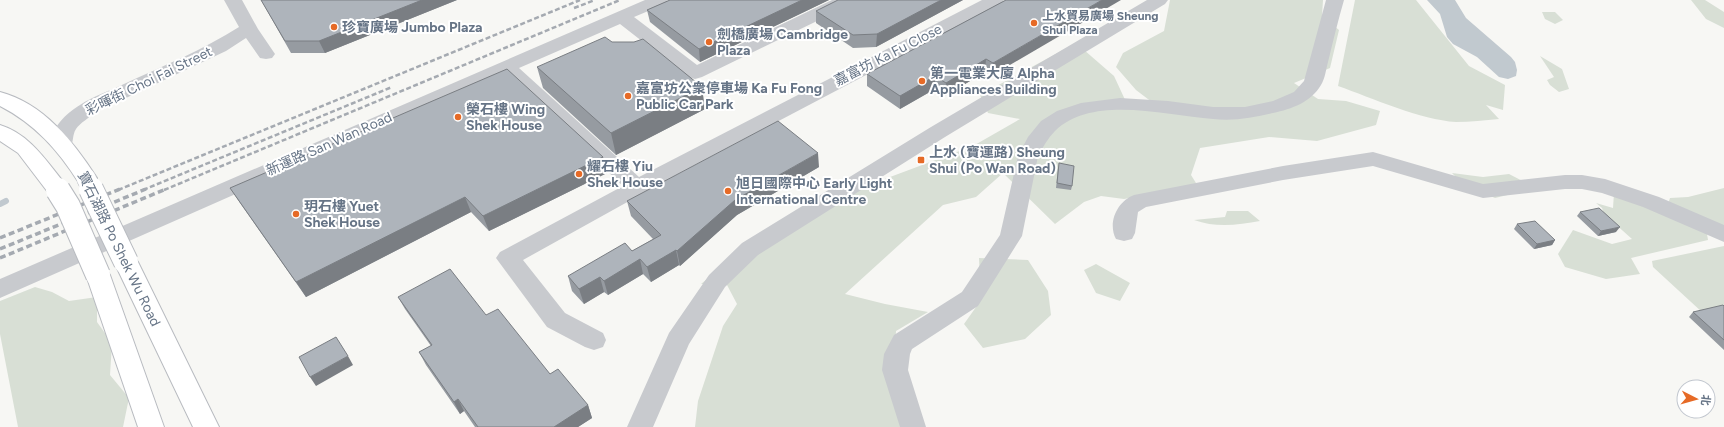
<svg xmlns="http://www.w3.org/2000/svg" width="1724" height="427" viewBox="0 0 1724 427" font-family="Figtree,'Noto Sans SC',sans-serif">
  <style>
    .green { fill: #d8dfd5 }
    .water { fill: #c1c9cf }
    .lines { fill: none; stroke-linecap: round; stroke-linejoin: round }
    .stream { stroke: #c1c9cf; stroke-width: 6 }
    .major-casing { stroke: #b8bbc0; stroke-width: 2 }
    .minor { fill: #c8cace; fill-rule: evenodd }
    .major { fill: #fff; fill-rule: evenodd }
    .rail-far1 { stroke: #a5aab1; stroke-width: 2.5; stroke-dasharray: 5 2.5; stroke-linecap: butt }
    .rail { stroke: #a5aab1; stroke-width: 3.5; stroke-dasharray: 6 3.5; stroke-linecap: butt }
    .major-bridge-far1-casing { stroke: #b8bbc0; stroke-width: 20; stroke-linecap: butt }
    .major-bridge-casing { stroke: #b8bbc0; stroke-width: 26; stroke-linecap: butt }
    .major-bridge-far1 { stroke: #fff; stroke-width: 19 }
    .major-bridge { stroke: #fff; stroke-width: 24 }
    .wall { fill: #969ba1 }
    .shaded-wall { fill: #7a7e83 }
    .building { fill: #aeb4bb; stroke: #7a7e83 }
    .poi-dot { fill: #e66a26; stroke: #fff; stroke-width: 1.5 }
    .labels { text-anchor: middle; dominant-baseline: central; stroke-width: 4; stroke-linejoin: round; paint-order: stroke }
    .far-poi-label { font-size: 12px; font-weight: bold; fill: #667486; stroke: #fff; text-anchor: start }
    .poi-label { font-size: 14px; font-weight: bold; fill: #667486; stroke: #fff; text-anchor: start }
    .street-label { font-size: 14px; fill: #667486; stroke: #fff }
  </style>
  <rect width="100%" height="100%" fill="#f7f7f4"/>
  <path class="green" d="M1170 0H1323L1322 16 1339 30 1330 68 1294 83 1318 99 1346 101 1380 111 1376 125 1317 141 1269 137 1200 148 1191 175 1196 183 1191 188 1124 199 1101 196 1084 202 1055 224 1003 173 976 197 943 205 845 294 885 304 928 312 896 331 894 381 907 427H695L698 401 723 326 737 304 727 285 701 284 767 229 858 189 973 146 1020 119 988 113 980 95 1076 43 1114 76 1127 104 1161 109 1136 90 1116 67 1123 53 1164 31Z
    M1355 0H1416L1469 66 1505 85 1503 110 1486 105 1499 119C1485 120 1470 122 1456 122 1421 120 1372 98 1338 86Z
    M1691 0H1705L1724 12V28L1706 19Z
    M1542 12H1555L1563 20 1555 24 1545 19Z
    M1540 56 1562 69 1569 89 1559 92 1550 85 1547 80 1554 77Z
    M1452 173 1483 177 1509 174 1536 188 1495 198 1464 185Z
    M1724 188V231L1707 234 1708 240 1631 258 1640 274 1606 279 1565 267 1558 254 1573 230 1612 244 1632 239 1604 214 1602 208 1596 203 1613 208 1614 193 1665 213 1670 198 1688 197Z
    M1227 211H1248L1260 221C1238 225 1216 228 1194 220L1225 217Z
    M1724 246V315L1703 313 1653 267 1652 261Z
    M979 258 1028 260 1048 291 1051 315 1025 339 983 348 964 324 981 300Z
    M1096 264 1130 283 1120 301 1096 293 1084 270Z
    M35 287 52 292 69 301 97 297V322L112 343 110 375 129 398 123 427H18L0 334V301Z"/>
  <path class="water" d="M1427 0H1455L1466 18 1511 57 1515 62 1517 70 1516 76 1508 79 1499 77 1477 57 1453 44 1447 37 1440 14Z"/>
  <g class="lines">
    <path class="stream" d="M0 204 6 201"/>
    <defs>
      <path id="major" d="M0 92C43 103 74 142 97 178L93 183 86 185 79 183C58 150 35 124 0 106Z
        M0 125C30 134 47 162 66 185L69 190 66 195 58 197 50 195 18 153 0 141Z
        M126 253 134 256 138 262 219 427H193L114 262 118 256Z
        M98 266 106 269 110 275 164 427H138L86 275 90 269Z"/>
    </defs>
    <use href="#major" class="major-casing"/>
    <path class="minor" d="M224 0H242L258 29 275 54 272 58 266 59 260 58 246 38 226 51 94 113C89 118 80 123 76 129 72 135 74 142 70 148L63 150 56 148C45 131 67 113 80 105 93 96 110 91 124 84 163 66 203 50 239 27Z
      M645 0H668L665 4 634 17 697 65 832 0H855L852 4 702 77 695 79 688 77 620 24 519 68 639 177 982 0H1004L1001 4 676 175 523 260 565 313 603 333 606 340 603 347 594 350 585 347 547 327 496 258 500 252 623 186 505 75 0 298V279Z
      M1147 0H1168L1165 4 945 137 758 255 725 287 689 344 653 427H627L669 333 709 275 742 243 931 127Z
      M1326 0H1344C1338 21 1333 41 1328 62 1326 69 1325 79 1321 85 1311 102 1292 109 1273 113 1253 118 1234 121 1213 119 1167 116 1093 94 1055 131 1048 138 1043 147 1038 156L1022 236 978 306 912 349 910 354 908 370 926 427H900L882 370 884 354 894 335 962 292 1000 235 1018 156 1028 137 1041 121 1057 111 1081 103 1120 98 1168 101 1213 107H1245L1273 101 1294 92 1304 81Z
      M1373 152 1483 184 1565 175H1582L1605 179 1659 197 1724 225V242L1643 207 1602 193 1582 189H1565L1483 198 1373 166 1283 180 1146 207 1138 212 1135 233 1132 239 1124 241 1116 239C1107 222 1118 201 1134 195L1283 166Z"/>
    <use href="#major" class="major"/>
    <path class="rail-far1" d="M574 8 595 0
      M118 190 580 0
      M143 190 392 87
      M164 190 620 0"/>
    <path class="rail" d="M0 238 120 189
      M0 249 146 189
      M0 258 166 189"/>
    <defs>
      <path id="major-bridge-far1" d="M86 178 92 190"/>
      <path id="major-bridge" d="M91 189 126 262
        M58 190 68 206 98 275"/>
    </defs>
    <use href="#major-bridge-far1" class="major-bridge-far1-casing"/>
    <use href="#major-bridge" class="major-bridge-casing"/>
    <use href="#major-bridge-far1" class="major-bridge-far1"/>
    <use href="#major-bridge" class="major-bridge"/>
  </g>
  <path class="wall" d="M261 0H457L325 53H291Z
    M670 0H829L700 62 650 22 647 10Z
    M963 0 876 47 853 48 816 23V11Z
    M1006 0 991 76 985 72 945 96 935 89 900 109 867 86V74Z
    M537 67 705 109 616 155 543 88Z
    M603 157 607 173 489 231 471 212 306 297 240 203 230 188Z
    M819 167 737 215 680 266 679 265 651 282 643 274 608 295 604 292 584 304 572 291 568 276 632 251 653 239 631 216 627 201Z
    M1058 168 1072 186 1071 190 1056 188Z
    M1580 212 1616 232 1598 236 1577 216Z
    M1517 224 1555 240 1552 245 1534 249 1514 229Z
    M398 297 486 315 550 374 588 405 592 418 578 427H475L464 411 460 414 426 365 419 352 431 346 405 309Z
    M1724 306V350L1689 317 1693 312Z"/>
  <path class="shaded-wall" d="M422 0H457L325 53 319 41Z
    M802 0H829L700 62 699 49Z
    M941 0H963L876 47 877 34Z
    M1102 0H1121L991 76 993 63Z
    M986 59 985 72 945 96 946 83Z
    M935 76V89L900 109V96Z
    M702 87 705 109 616 155 611 133Z
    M818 153 819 167 737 215 680 266 677 251 735 200Z
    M603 157 607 173 489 231 483 216Z
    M465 197 471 212 306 297 296 282Z
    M1620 227 1616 232 1598 236 1601 231Z
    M1555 240 1552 245 1534 249 1537 244Z
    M676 250 679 265 651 282 647 267Z
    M640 259 643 274 608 295 604 281Z
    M600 277 604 292 584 304 579 289Z
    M348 356 353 365 316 386 310 377Z
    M458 399 464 411 460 414 454 402Z
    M588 405 592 418 578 427H554Z"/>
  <path class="building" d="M261 0H422L319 41H285Z
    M670 0H802L699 49 647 10Z
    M838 0H941L877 34 853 35 816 11Z
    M1006 0H1102L993 63 986 59 946 83 935 76 900 96 867 74Z
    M605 37 612 42H634L643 39 702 87 611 133 537 67Z
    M507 69 603 157 483 216 465 197 296 282 230 188Z
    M778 121 818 153 735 200 677 251 676 250 647 267 640 259 604 281 600 277 579 289 568 276 625 243 632 251 661 235 627 201Z
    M1059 163 1074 166 1072 186 1057 183Z
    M1599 208 1620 227 1601 231 1580 212Z
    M1535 221 1555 240 1537 244 1517 224Z
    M450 269 486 315 498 309 550 374 558 369 588 405 554 427H478L458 399 454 402 419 352 432 345 398 297Z
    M1723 305 1724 306V340L1693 312Z
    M336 337 348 356 310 377 299 357Z"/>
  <g class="poi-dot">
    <circle cx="1034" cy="23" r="4"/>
    <circle cx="334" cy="27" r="4"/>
    <circle cx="709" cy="42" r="4"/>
    <circle cx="922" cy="81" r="4"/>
    <circle cx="628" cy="96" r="4"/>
    <circle cx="458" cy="117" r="4"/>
    <rect x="917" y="156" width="8" height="8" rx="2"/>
    <circle cx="579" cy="174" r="4"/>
    <circle cx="728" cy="191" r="4"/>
    <circle cx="296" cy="214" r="4"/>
  </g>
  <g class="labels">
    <g class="far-poi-label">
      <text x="1042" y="16">上水貿易廣場 Sheung<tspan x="1042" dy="14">Shui Plaza</tspan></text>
    </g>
    <g class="poi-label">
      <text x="342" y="27">珍寶廣場 Jumbo Plaza</text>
      <text x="717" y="34">劍橋廣場 Cambridge<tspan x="717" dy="16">Plaza</tspan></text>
      <text x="930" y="73">第一電業大廈 Alpha<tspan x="930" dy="16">Appliances Building</tspan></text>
      <text x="636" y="88">嘉富坊公衆停車場 Ka Fu Fong<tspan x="636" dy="16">Public Car Park</tspan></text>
      <text x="466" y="109">榮石樓 Wing<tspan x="466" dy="16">Shek House</tspan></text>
      <text x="929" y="152">上水 (寶運路) Sheung<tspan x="929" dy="16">Shui (Po Wan Road)</tspan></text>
      <text x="587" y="166">耀石樓 Yiu<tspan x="587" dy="16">Shek House</tspan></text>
      <text x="736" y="183">旭日國際中心 Early Light<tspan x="736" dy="16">International Centre</tspan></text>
      <text x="304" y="206">玥石樓 Yuet<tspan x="304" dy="16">Shek House</tspan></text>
    </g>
    <g class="street-label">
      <text transform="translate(888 55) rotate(-27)">嘉富坊 Ka Fu Close</text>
      <text transform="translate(149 81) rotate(-26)">彩暉街 Choi Fai Street</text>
      <text transform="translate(329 144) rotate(-24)">新運路 San Wan Road</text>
      <text transform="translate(119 249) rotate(64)">寶石湖路 Po Shek Wu Road</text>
    </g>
  </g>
  <g transform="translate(1696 399) rotate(96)"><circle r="19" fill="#ffffff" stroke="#c2c7cf"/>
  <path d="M0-3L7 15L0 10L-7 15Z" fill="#e66a26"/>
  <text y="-6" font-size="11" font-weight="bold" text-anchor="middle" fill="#667486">北</text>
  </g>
</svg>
